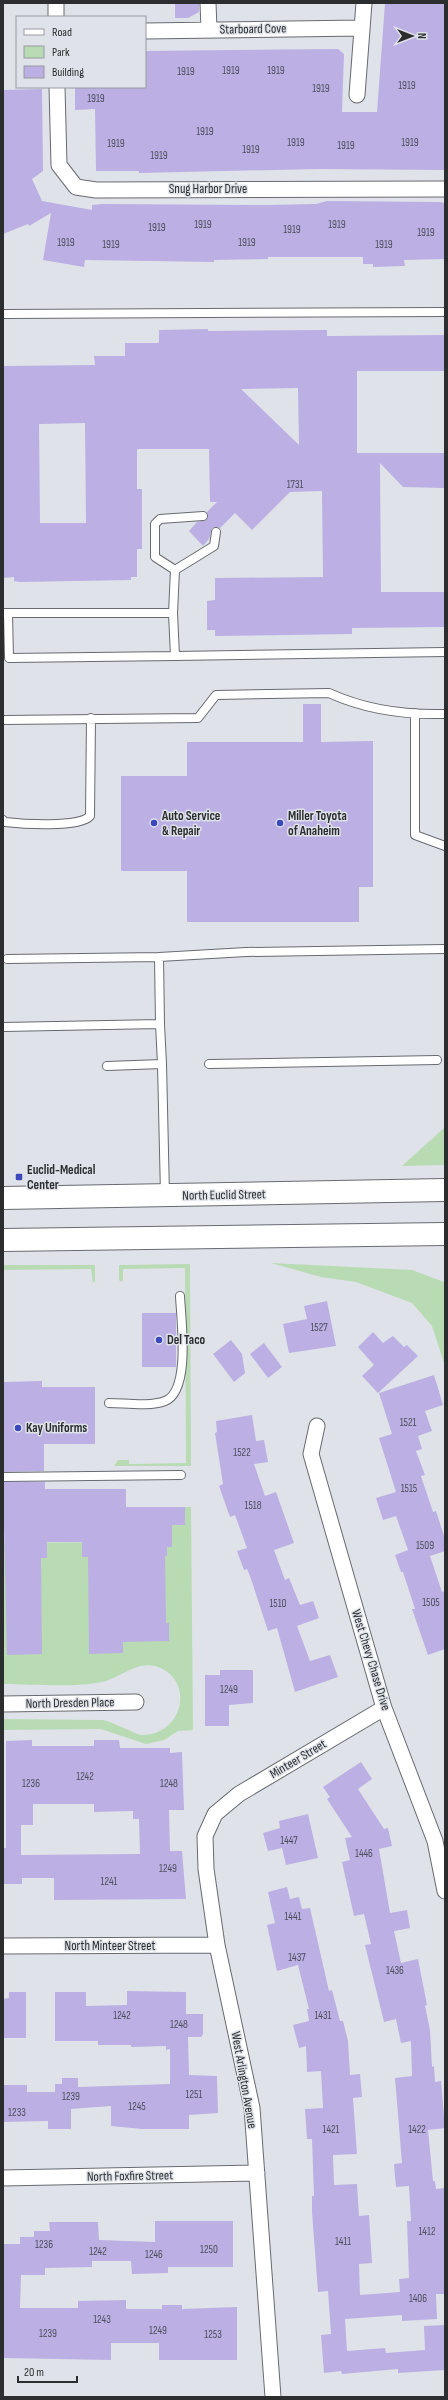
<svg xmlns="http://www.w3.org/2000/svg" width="448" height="2400" viewBox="0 0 448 2400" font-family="'Sofia Sans Condensed',sans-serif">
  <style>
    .green { fill: #b8dbb3 }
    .building { fill: #bbafe3; fill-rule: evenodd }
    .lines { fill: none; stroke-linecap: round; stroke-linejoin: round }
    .lane-casing { stroke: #676b70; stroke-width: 10 }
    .street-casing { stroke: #676b70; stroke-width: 17 }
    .primary-casing { stroke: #676b70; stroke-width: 24 }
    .lane { stroke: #fff; stroke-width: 8 }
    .street { stroke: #fff; stroke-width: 15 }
    .primary { stroke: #fff; stroke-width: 22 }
    .poi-dot { fill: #3b48bb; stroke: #dfe3e9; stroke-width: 1.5 }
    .labels { text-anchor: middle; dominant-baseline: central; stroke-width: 3; stroke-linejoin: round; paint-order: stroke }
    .number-label { font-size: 11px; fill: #4f4e5c }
    .street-label { font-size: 13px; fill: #2b2d2f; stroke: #dfe3e9 }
    .poi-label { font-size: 13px; font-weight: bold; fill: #2b2d2f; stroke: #dfe3e9; text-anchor: start }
  </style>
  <rect width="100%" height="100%" fill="#dfe3e9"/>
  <path class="green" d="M445 1127V1165L402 1166Z
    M271 1263 412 1270 444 1282 445 1366 432 1326 412 1303 356 1282 321 1277Z
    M190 1264 191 1466H114L118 1460H129V1464L186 1463 185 1268 123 1269V1280L121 1282 119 1280V1265Z
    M3 1265H95V1281L93 1283 91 1269 3 1270Z
    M185 1507H191L193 1730 178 1731 164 1740 146 1744 101 1729 3 1730V1719L103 1720C113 1722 137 1735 142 1735 184 1735 196 1678 155 1666 135 1661 119 1679 101 1682 75 1688 31 1684 3 1684V1543L126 1542 152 1532H172V1525H185Z"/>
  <path class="building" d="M175 3H199V12L188 18H175Z
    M385 3 445 4V170L317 169 139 173V171H96L95 109 75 110V87H145V51L338 49 344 54 342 112H377Z
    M42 89 43 171 32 179 42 201 92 210V205L102 204 268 205 316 204 327 201 439 202 445 203V259L404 260 405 266 373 267V264H363V257H268V259L214 260V262L85 260 84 267 43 260 51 213 29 226 28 224 3 234V90Z
    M208 329V331L327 330V336L445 335V371H357V453H445V488L403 487 380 463 381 592H445V627L352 628V634L215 636V630H207V601L215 600V578L323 577 322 491 290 492 252 530 235 513 220 528 216 527 212 528 209 539 203 546 189 531 197 522 206 520 208 516 207 512 217 502H210L209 449H137V489H142V549H137V577H131V580L20 582 14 581V577L3 578V366L95 365 94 356H125V343H159V330ZM298 388 299 445 241 389ZM85 423 86 523H40L39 424Z
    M303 704H321V742L373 741V887H359V922H187V871H121V776H187V742H303Z
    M327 1301 336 1346 289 1353 283 1324 307 1319 304 1306Z
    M142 1313H176V1367H142Z
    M373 1332 383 1343 393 1336 404 1347 407 1345 418 1356 378 1393 362 1376 374 1365 358 1347Z
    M231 1340 242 1354 245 1373 234 1382 213 1354Z
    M264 1343 282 1367 268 1378 250 1354Z
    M434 1375 443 1405 425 1411 432 1431 418 1436 422 1449 416 1451 425 1475 421 1476 433 1512 436 1511 445 1539V1551L430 1556 442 1592 445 1591V1649L428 1655 412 1609H415L403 1572H401L395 1555 408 1550 396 1516 383 1520 376 1498 396 1492 379 1438 392 1434 379 1393Z
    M42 1381V1387H95V1444H44V1471L3 1472V1382Z
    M252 1415 256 1441 264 1440 268 1462 254 1464 265 1496 276 1492 294 1543 274 1550 285 1580 289 1578 300 1605 313 1601 319 1618 297 1626 310 1661 330 1655 338 1677 295 1692 277 1628 268 1631 250 1576 247 1569 244 1570 237 1551 247 1548 235 1515 230 1517 219 1486 223 1484 215 1433 217 1432 216 1421Z
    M3 1482H45V1489H126V1507H185V1525H172V1547H167V1556H165L166 1623H169V1641L123 1642V1653L89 1654 88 1557H82V1542H47V1558H41L42 1654 7 1655Z
    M220 1670H253V1703L229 1705V1726H205V1675H220Z
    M32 1740V1746H94V1740H119L120 1748H170V1753L182 1752 184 1810H169L170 1851H182L186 1899 54 1900V1878H22V1884H3V1848H6V1741ZM33 1804H94V1812L133 1811V1819H139L140 1854 21 1855V1825H33Z
    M361 1762 372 1779 358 1789 384 1829 388 1828 392 1846 379 1849 390 1913 407 1910 410 1928 394 1931 401 1963 418 1959 427 2005 425 2006 430 2030 432 2067 434 2066 435 2082 441 2081 445 2128 428 2130 433 2181H435L436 2189 445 2188V2294H436L437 2319 402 2321V2315L345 2319 347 2351 385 2348 386 2353 425 2350 424 2326 445 2325V2370L398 2373V2369L342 2374 341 2371 324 2373 321 2335 331 2334 328 2291 318 2292 312 2212V2196H314L312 2139H307L305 2109 323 2108 321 2071 307 2072 306 2046 299 2048 293 2025 309 2021 307 2009H309L298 1965 277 1971 267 1925 275 1923 268 1892 287 1887 290 1899 299 1897 302 1909 310 1908 329 1991 332 1990 340 2021H343L348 2041 350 2075 360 2074 362 2097 353 2098 357 2154 333 2155 334 2185 357 2184 359 2216 369 2215 372 2263 359 2264 360 2295 400 2292 399 2279 409 2278 407 2221H411L409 2186 396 2187 394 2164 402 2163 395 2078 412 2076 411 2041 401 2043 396 2019 384 2022 365 1945 371 1944 364 1914 354 1916 342 1862 350 1860 345 1838 352 1837 327 1799 330 1797 323 1787Z
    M308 1814 318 1858 286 1865 282 1848 268 1851 263 1833 280 1828 279 1821Z
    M127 1991 186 1992V2014H203V2034L201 2037H188L189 2075 217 2076 218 2113 189 2115V2129H142L111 2126V2106L71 2109V2129H48V2121L3 2122V2085H27V2092H55V2084H62V2078H78V2087L170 2084V2049L166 2050V2046L131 2047V2045H98V2041H55V1992H86V2006L127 2005Z
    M9 1992H26V2038H3V1999L9 1998Z
    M155 2221H233V2267H168V2273L132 2274 131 2261H92V2267L45 2268V2275H21L20 2308H78V2301L126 2300V2309H162V2305H182V2309L237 2307V2360H159V2343H111V2360L3 2358V2244H20V2237H34V2231H50L49 2222H98L99 2240 155 2242Z"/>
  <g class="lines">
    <defs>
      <path id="lane" d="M3 314 445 312
        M175 570 155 557V524L160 519 203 516
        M175 570 214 546 216 532
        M3 613H173L175 656 445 652
        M8 613 9 658 175 656
        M173 613 175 570
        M415 713V835L445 846
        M3 720 198 718 216 695 329 693C366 710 405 715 445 714
        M3 820 5 822C22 824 79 828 90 816L91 718
        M159 957 246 952 445 949
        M160 1024 162 1064
        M3 1027 160 1024 159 957 7 959
        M209 1064 437 1060
        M107 1066 162 1064 165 1195
        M109 1403C125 1403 149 1407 165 1401 191 1391 181 1319 180 1296
        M3 1477 181 1475"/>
      <path id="street" d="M56 3V17
        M208 3 209 29
        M145 31 361 28
        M57 87 59 165 76 187 96 190 445 189
        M357 95 364 3
        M317 1426 311 1454 384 1708 435 1841 445 1891
        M3 1704 136 1702
        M3 1946 217 1945
        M3 2178 257 2173
        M273 2397 252 2108 217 1945 206 1869 205 1836 215 1814 239 1794 384 1708"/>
      <path id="primary" d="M3 1198 445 1190
        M3 1240 445 1234"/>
    </defs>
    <use href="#lane" class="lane-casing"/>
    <use href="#street" class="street-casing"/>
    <use href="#primary" class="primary-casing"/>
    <use href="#lane" class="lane"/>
    <use href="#street" class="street"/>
    <use href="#primary" class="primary"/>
  </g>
  <g class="poi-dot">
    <circle cx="154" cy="823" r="4"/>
    <circle cx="280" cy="823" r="4"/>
    <rect x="15" y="1173" width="8" height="8" rx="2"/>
    <circle cx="159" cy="1340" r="4"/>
    <circle cx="18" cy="1428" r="4"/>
  </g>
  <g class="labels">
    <g class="number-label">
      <text x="231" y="70">1919</text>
      <text x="276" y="70">1919</text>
      <text x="186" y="71">1919</text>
      <text x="407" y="85">1919</text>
      <text x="321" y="88">1919</text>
      <text x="96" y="98">1919</text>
      <text x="205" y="131">1919</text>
      <text x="296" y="142">1919</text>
      <text x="410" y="142">1919</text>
      <text x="116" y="143">1919</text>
      <text x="346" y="145">1919</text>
      <text x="251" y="149">1919</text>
      <text x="159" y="155">1919</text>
      <text x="203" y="224">1919</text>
      <text x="337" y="224">1919</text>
      <text x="157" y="227">1919</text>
      <text x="292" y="229">1919</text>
      <text x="426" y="232">1919</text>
      <text x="66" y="242">1919</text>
      <text x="247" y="242">1919</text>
      <text x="111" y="244">1919</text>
      <text x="384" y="244">1919</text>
      <text x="295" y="484">1731</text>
      <text x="319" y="1327">1527</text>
      <text x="408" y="1422">1521</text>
      <text x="242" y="1452">1522</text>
      <text x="409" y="1488">1515</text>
      <text x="253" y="1505">1518</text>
      <text x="425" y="1545">1509</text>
      <text x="431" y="1602">1505</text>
      <text x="278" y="1603">1510</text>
      <text x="229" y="1689">1249</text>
      <text x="85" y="1776">1242</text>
      <text x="31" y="1783">1236</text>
      <text x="169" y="1783">1248</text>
      <text x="289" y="1840">1447</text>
      <text x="364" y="1853">1446</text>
      <text x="168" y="1868">1249</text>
      <text x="109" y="1881">1241</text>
      <text x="293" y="1916">1441</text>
      <text x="297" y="1957">1437</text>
      <text x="395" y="1970">1436</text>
      <text x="122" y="2015">1242</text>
      <text x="323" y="2015">1431</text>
      <text x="179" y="2024">1248</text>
      <text x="194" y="2094">1251</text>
      <text x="71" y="2096">1239</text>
      <text x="137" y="2106">1245</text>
      <text x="17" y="2112">1233</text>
      <text x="331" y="2129">1421</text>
      <text x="417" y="2129">1422</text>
      <text x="427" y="2231">1412</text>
      <text x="343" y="2241">1411</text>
      <text x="44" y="2244">1236</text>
      <text x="209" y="2249">1250</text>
      <text x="98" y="2251">1242</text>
      <text x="154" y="2254">1246</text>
      <text x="418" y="2298">1406</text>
      <text x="102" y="2319">1243</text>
      <text x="158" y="2330">1249</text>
      <text x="48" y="2333">1239</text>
      <text x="213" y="2334">1253</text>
    </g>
    <g class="street-label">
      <text transform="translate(253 29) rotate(-1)">Starboard Cove</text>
      <text x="208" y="189">Snug Harbor Drive</text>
      <text transform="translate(224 1195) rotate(-1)">North Euclid Street</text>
      <text transform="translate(371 1660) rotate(73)">West Chevy Chase Drive</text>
      <text transform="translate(70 1703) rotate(-1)">North Dresden Place</text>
      <text transform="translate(298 1759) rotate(-31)">Minteer Street</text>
      <text x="110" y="1946">North Minteer Street</text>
      <text transform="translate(244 2080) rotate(80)">West Arlington Avenue</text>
      <text transform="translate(130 2176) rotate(-1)">North Foxfire Street</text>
    </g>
    <g class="poi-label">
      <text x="162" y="816">Auto Service<tspan x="162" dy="15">&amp; Repair</tspan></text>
      <text x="288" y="816">Miller Toyota<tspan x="288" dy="15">of Anaheim</tspan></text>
      <text x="27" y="1170">Euclid-Medical<tspan x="27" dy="15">Center</tspan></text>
      <text x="167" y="1340">Del Taco</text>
      <text x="26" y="1428">Kay Uniforms</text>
    </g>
  </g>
  <rect width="448" height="2400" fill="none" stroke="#2b2d2f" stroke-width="8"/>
  <rect x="16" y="16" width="130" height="72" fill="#dfe3e9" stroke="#979a9f"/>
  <rect x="24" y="29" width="20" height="6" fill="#ffffff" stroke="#979a9f"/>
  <text x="52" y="36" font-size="12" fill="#2b2d2f">Road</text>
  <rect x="24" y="46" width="20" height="12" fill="#b8dbb3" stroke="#979a9f"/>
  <text x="52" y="56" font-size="12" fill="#2b2d2f">Park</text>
  <rect x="24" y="66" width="20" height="12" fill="#bbafe3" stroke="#979a9f"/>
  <text x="52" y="76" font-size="12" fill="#2b2d2f">Building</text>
  <g transform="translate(412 36) rotate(90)" stroke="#dfe3e9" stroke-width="3" paint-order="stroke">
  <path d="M0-3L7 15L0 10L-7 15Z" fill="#2b2d2f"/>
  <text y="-6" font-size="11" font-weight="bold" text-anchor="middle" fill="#2b2d2f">N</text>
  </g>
  <path d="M18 2376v6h59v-6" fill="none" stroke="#2b2d2f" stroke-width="2"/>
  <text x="24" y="2376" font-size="12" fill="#2b2d2f" stroke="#dfe3e9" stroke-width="3" paint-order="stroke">20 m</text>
</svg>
